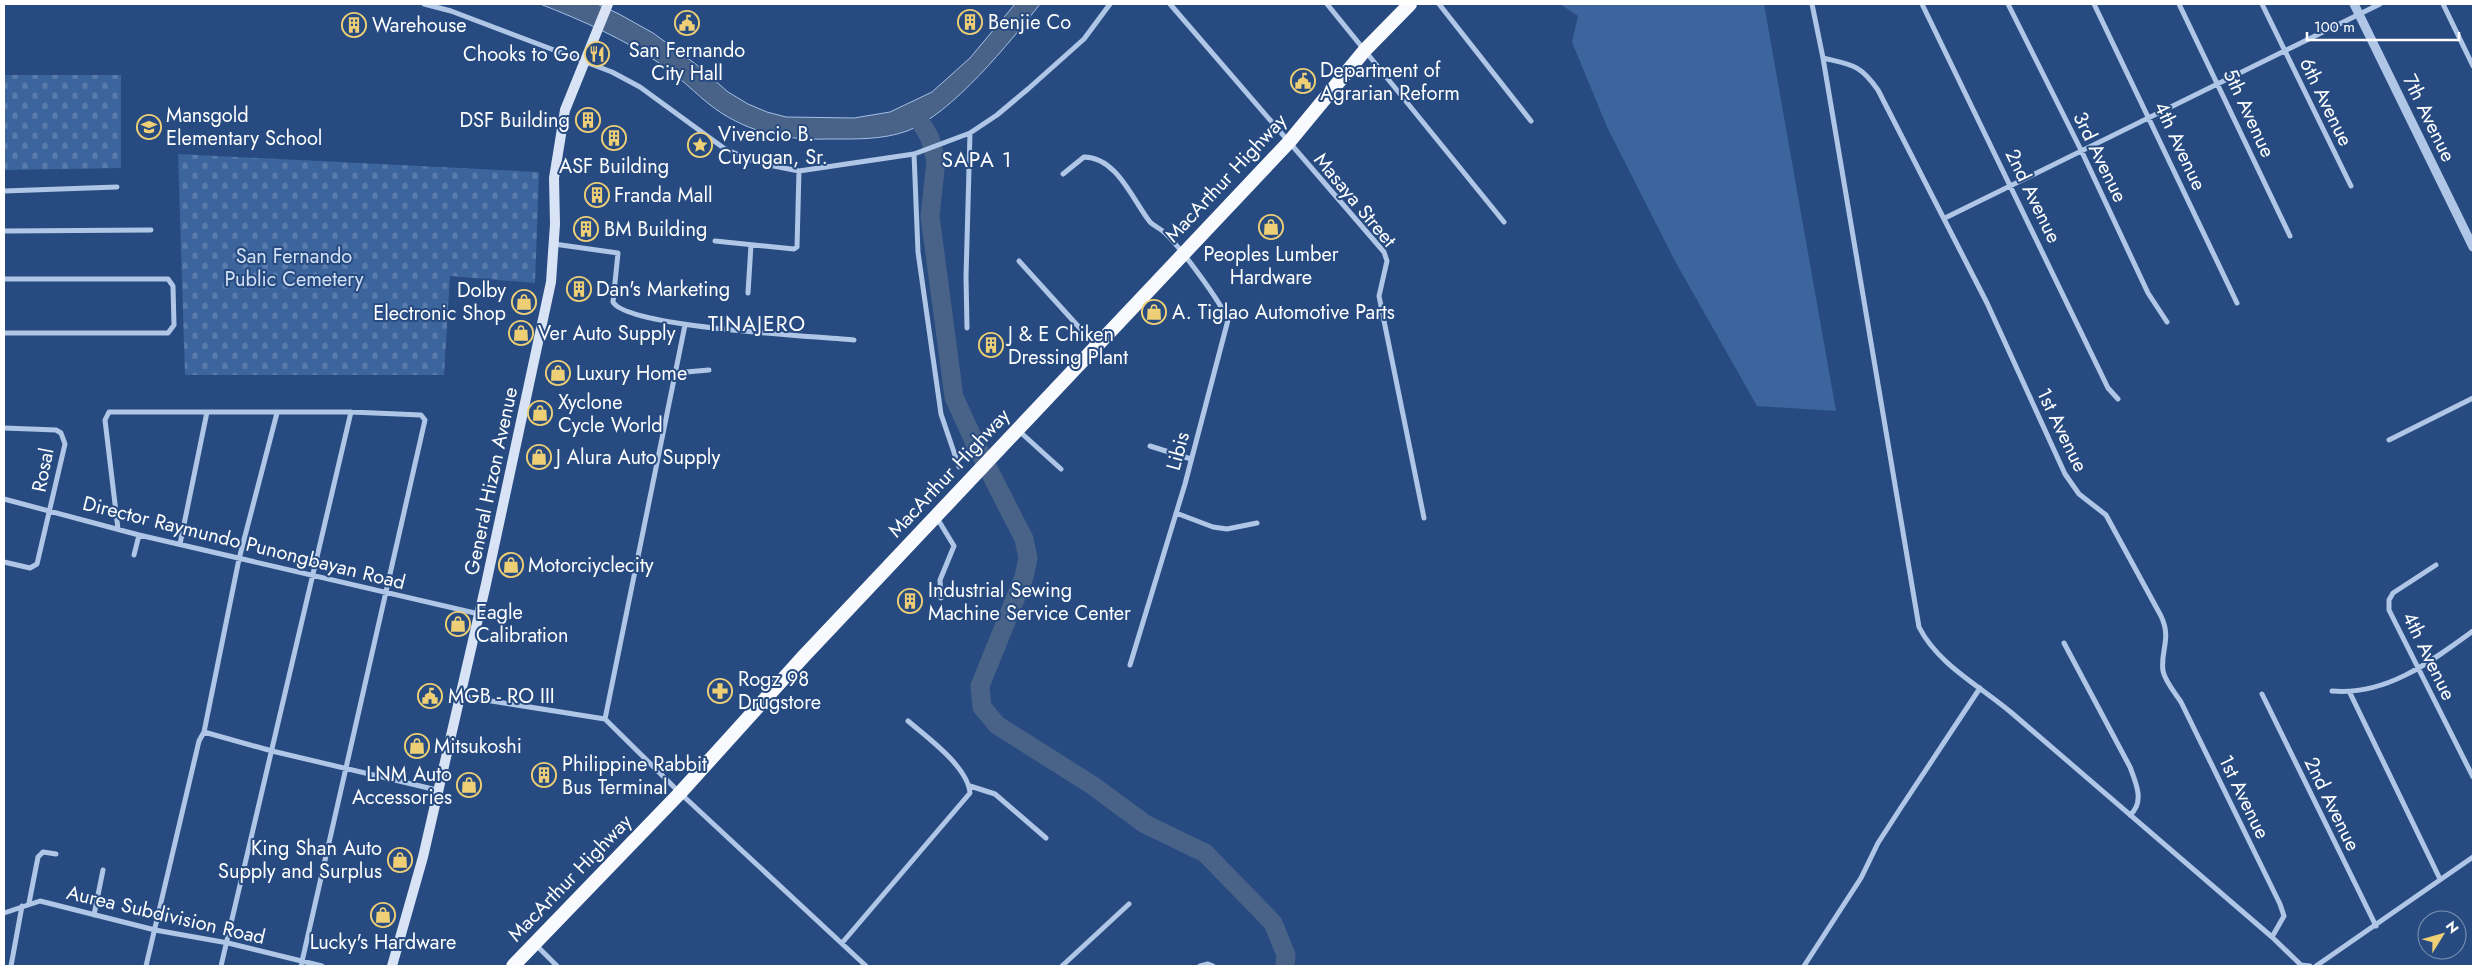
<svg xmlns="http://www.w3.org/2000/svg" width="2477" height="970" viewBox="0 0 2477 970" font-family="Jost,sans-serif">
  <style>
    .green { fill: #3c659e }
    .cemetery { fill: url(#cemetery-stones) }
    .water { fill: #486288; stroke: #a3c0e6 }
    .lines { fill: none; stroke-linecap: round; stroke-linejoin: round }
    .river { stroke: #486288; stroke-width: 19 }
    .minor { stroke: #afc6e6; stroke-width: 5 }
    .tertiary { stroke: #afc6e6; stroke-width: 9 }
    .secondary { stroke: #d8e4f6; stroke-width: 10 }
    .trunk { stroke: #f8fafe; stroke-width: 14 }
    .labels { text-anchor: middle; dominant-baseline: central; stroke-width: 4; stroke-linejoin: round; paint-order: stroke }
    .poi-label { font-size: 20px; fill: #fff; stroke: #274b80; text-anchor: start }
    .street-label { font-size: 20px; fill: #fff; stroke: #274b80 }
    .park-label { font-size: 20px; fill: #d2e1f5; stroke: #274b80 }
    .neighbourhood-label { font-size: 21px; letter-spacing: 1px; fill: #fff; stroke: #274b80 }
  </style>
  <defs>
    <pattern id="cemetery-stones" width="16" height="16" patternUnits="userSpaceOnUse" patternTransform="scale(1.25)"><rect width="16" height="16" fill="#3c659e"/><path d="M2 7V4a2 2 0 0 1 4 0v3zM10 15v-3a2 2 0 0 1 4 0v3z" fill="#597cad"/></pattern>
  </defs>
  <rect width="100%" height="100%" fill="#274b80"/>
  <path class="green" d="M1560 4H1764L1836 411 1757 406 1675 261 1607 127 1572 42 1578 16Z"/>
  <path class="cemetery" d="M4 75H121V168L4 170Z
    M178 154 539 172 535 283 450 276 444 375H185Z"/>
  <path class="water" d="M540 4H597L619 14 653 33 697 65 728 92 748 104 767 112 786 117 854 118 890 112 932 92 970 58 1015 4H1040C1011 41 951 115 907 131 882 140 855 139 828 139 790 140 757 135 723 114 702 101 685 81 665 67 626 40 584 21 540 4Z"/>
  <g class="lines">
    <path class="river" d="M917 116 930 138 936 161 930 216 954 397 975 443 1024 539 1028 558 1024 577 980 686 982 707 997 725 1092 785 1145 824 1205 853 1273 923 1286 955 1285 966"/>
    <path class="minor" d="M424 4 451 11 612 72 640 87 725 149 758 163 799 171 914 154 970 133 997 115 1028 89 1084 39 1110 4
      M1170 4 1384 252 1387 261 1379 296 1424 518
      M1327 4 1504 222
      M1439 4 1531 121
      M1812 4 1823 58 1919 627C1938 665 1982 687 2013 714 2100 788 2186 863 2272 937L2301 965 2310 966
      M1922 4 2108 388 2118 399
      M2008 4 2081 150 2148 293 2167 322
      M2094 4 2237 303
      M2179 4 2290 236
      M2262 4 2351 186
      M2443 4 2473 66
      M1823 58C1852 65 1860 64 1878 90L1987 303 2065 474 2079 494 2106 515 2161 616C2172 639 2160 651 2163 671 2165 681 2175 693 2181 702L2280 904 2284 916 2272 937
      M914 154 918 252 941 414 959 467
      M1063 174 1084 157C1117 157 1133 201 1150 222 1154 226 1161 229 1165 233 1181 248 1220 301 1228 320L1185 484 1130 665
      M4 191 117 187
      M1945 218 2380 4
      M4 231 151 230
      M715 241 794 249 797 247 799 171
      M554 244 618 253 613 302C628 328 817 336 854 340
      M1019 261 1096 346
      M4 279H168L173 286 174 325 168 333H4
      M748 293 751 245
      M967 328 966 277 970 133
      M675 370 686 372 709 370
      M4 428 56 430 61 433 65 444 37 564 30 568 4 562
      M1018 430 1061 469
      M2389 440 2473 398
      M1150 446 1191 459
      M4 499 139 535 479 614
      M1176 513 1213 527 1227 529 1257 523
      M937 518 954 546 940 580 941 598
      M118 529 105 420 109 412H351L421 415 425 420 301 966
      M180 544 207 412
      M134 555 139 535
      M2436 565 2393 593 2389 600V610L2473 777
      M2064 643 2130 767C2136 783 2145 802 2130 815
      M2332 691C2386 696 2432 661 2473 631
      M2350 693 2440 879
      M2262 694 2376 926
      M460 696 605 719 680 793 866 966
      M605 719 685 325
      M204 732 272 751 437 790
      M970 786 995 794 1046 838
      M29 903 38 857 43 852 56 854
      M4 913 40 901 155 930 228 943 322 966
      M94 915 103 870
      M842 943 970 793C968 767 928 738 908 721
      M535 944 557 966
      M11 966 22 906
      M146 966 199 741 204 732 239 559 277 413
      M221 966 351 412
      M1062 966 1129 904
      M1200 966 1208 964 1213 966
      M1804 966 1861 878 1878 843 1900 809 1980 688
      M2316 966 2473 857"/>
    <path class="tertiary" d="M2354 4 2473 247"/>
    <path class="secondary" d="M392 966 423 857 486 584 551 282 555 224 554 178 565 110 608 4"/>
    <path class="trunk" d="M513 966 680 793 803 657 1289 142 1365 50 1410 4"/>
  </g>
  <defs>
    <symbol id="building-ring" viewBox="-11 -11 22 22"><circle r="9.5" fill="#274b80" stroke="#eecf75" stroke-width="1.5"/><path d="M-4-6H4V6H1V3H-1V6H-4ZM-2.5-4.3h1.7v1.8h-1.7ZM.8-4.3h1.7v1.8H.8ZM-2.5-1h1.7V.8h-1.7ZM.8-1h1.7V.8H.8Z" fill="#eecf75"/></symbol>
    <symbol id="civic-ring" viewBox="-11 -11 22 22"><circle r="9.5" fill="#274b80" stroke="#eecf75" stroke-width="1.5"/><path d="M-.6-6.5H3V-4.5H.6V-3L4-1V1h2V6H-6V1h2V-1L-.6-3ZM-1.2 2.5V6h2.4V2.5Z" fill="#eecf75"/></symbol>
    <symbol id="restaurant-ring" viewBox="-11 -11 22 22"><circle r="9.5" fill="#274b80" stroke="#eecf75" stroke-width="1.5"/><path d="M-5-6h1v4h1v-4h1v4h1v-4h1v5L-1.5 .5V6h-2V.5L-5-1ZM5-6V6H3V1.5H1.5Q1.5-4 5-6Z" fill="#eecf75"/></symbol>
    <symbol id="school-ring" viewBox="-11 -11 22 22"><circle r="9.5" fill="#274b80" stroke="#eecf75" stroke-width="1.5"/><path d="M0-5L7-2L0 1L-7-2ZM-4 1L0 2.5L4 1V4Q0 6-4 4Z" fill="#eecf75"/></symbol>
    <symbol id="sight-ring" viewBox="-11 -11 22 22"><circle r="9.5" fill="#274b80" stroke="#eecf75" stroke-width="1.5"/><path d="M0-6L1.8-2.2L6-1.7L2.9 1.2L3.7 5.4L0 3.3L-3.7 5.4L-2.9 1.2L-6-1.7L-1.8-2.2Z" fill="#eecf75"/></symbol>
    <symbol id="shop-ring" viewBox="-11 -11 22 22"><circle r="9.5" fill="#274b80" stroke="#eecf75" stroke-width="1.5"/><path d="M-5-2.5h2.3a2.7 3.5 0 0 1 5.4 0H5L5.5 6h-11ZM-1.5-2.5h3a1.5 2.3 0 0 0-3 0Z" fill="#eecf75"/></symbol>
    <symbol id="pharmacy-ring" viewBox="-11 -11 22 22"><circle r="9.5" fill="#274b80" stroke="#eecf75" stroke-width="1.5"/><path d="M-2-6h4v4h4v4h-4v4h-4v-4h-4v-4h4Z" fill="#eecf75"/></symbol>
  </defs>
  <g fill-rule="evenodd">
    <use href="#building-ring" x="956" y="8" width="28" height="28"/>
    <use href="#civic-ring" x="673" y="9" width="28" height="28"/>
    <use href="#building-ring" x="340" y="11" width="28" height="28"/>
    <use href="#restaurant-ring" x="583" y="40" width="28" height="28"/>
    <use href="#civic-ring" x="1289" y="67" width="28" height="28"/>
    <use href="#building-ring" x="574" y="106" width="28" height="28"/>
    <use href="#school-ring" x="135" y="113" width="28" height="28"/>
    <use href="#building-ring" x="600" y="124" width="28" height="28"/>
    <use href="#sight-ring" x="686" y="131" width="28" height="28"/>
    <use href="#building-ring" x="583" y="181" width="28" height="28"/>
    <use href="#shop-ring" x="1257" y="213" width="28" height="28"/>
    <use href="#building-ring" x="572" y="215" width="28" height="28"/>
    <use href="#building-ring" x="565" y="275" width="28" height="28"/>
    <use href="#shop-ring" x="510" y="288" width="28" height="28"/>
    <use href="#shop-ring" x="1140" y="298" width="28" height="28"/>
    <use href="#shop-ring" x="507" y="319" width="28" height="28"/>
    <use href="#building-ring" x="977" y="331" width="28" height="28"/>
    <use href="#shop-ring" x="544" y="359" width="28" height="28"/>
    <use href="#shop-ring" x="526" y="399" width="28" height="28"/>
    <use href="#shop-ring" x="525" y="443" width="28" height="28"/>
    <use href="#shop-ring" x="497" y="551" width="28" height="28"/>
    <use href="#building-ring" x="896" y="587" width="28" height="28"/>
    <use href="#shop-ring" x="444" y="610" width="28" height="28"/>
    <use href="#pharmacy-ring" x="706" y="677" width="28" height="28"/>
    <use href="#civic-ring" x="416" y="682" width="28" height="28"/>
    <use href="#shop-ring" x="403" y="732" width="28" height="28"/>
    <use href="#building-ring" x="530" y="761" width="28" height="28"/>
    <use href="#shop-ring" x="455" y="771" width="28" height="28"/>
    <use href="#shop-ring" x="386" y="846" width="28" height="28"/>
    <use href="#shop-ring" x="369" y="901" width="28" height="28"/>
  </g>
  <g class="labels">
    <g class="poi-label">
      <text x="988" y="22">Benjie Co</text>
      <text x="372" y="25">Warehouse</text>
      <text x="687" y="50" text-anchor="middle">San Fernando<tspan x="687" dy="23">City Hall</tspan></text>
      <text x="580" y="54" text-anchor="end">Chooks to Go</text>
      <text x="1320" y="70">Department of<tspan x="1320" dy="23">Agrarian Reform</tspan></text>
      <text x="166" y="115">Mansgold<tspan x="166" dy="23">Elementary School</tspan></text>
      <text x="570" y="120" text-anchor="end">DSF Building</text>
      <text x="718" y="134">Vivencio B.<tspan x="718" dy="23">Cuyugan, Sr.</tspan></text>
      <text x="614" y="166" text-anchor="middle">ASF Building</text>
      <text x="614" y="195">Franda Mall</text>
      <text x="604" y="229">BM Building</text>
      <text x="1271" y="254" text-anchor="middle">Peoples Lumber<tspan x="1271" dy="23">Hardware</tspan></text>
      <text x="596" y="289">Dan's Marketing</text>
      <text x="506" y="290" text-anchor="end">Dolby<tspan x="506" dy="23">Electronic Shop</tspan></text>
      <text x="1172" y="312">A. Tiglao Automotive Parts</text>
      <text x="538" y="333">Ver Auto Supply</text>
      <text x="1008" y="334">J &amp; E Chiken<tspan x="1008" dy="23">Dressing Plant</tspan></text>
      <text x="576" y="373">Luxury Home</text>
      <text x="558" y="402">Xyclone<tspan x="558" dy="23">Cycle World</tspan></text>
      <text x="556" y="457">J Alura Auto Supply</text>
      <text x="528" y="565">Motorciyclecity</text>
      <text x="928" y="590">Industrial Sewing<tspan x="928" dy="23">Machine Service Center</tspan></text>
      <text x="476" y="612">Eagle<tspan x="476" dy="23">Calibration</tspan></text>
      <text x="738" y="679">Rogz 98<tspan x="738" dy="23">Drugstore</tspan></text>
      <text x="448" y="696">MGB - RO III</text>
      <text x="434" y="746">Mitsukoshi</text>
      <text x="562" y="764">Philippine Rabbit<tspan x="562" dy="23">Bus Terminal</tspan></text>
      <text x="452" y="774" text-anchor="end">LNM Auto<tspan x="452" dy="23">Accessories</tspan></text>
      <text x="382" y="848" text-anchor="end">King Shan Auto<tspan x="382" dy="23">Supply and Surplus</tspan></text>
      <text x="383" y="942" text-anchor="middle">Lucky's Hardware</text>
    </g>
    <g class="street-label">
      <text transform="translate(2326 102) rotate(64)">6th Avenue</text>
      <text transform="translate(2249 113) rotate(65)">5th Avenue</text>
      <text transform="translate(2429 118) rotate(64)">7th Avenue</text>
      <text transform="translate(2180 146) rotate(65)">4th Avenue</text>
      <text transform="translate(2100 157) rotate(64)">3rd Avenue</text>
      <text transform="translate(1226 178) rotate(-47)">MacArthur Highway</text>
      <text transform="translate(2033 196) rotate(64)">2nd Avenue</text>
      <text transform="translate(1355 200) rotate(50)">Masaya Street</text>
      <text transform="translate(2062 430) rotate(64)">1st Avenue</text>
      <text transform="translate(1178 451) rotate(-75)">Libis</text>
      <text transform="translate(43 470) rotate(-79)">Rosal</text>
      <text transform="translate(949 473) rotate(-47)">MacArthur Highway</text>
      <text transform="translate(491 481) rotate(-78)">General Hizon Avenue</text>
      <text transform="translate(244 543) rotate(14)">Director Raymundo Punongbayan Road</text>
      <text transform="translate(2429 656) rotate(64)">4th Avenue</text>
      <text transform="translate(2244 797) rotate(64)">1st Avenue</text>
      <text transform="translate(2332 804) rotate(64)">2nd Avenue</text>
      <text transform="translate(570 878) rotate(-46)">MacArthur Highway</text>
      <text transform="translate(166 915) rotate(13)">Aurea Subdivision Road</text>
    </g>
    <g class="park-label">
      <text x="294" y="256">San Fernando<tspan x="294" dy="23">Public Cemetery</tspan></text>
    </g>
    <g class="neighbourhood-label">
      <text x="977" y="160">SAPA 1</text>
      <text x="757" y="324">TINAJERO</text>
    </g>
  </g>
  <rect width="2477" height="970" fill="none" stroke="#ffffff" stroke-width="10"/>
  <g transform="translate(2442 935) rotate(53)"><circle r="24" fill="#274b80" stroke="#7d93b3"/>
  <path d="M0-4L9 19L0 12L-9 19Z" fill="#eecf75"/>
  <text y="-8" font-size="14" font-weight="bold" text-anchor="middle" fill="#ffffff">N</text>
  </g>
  <path d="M2307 32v8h152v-8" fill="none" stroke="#ffffff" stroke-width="2.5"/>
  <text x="2314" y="32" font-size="15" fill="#ffffff" stroke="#274b80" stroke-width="4" paint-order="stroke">100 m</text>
</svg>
